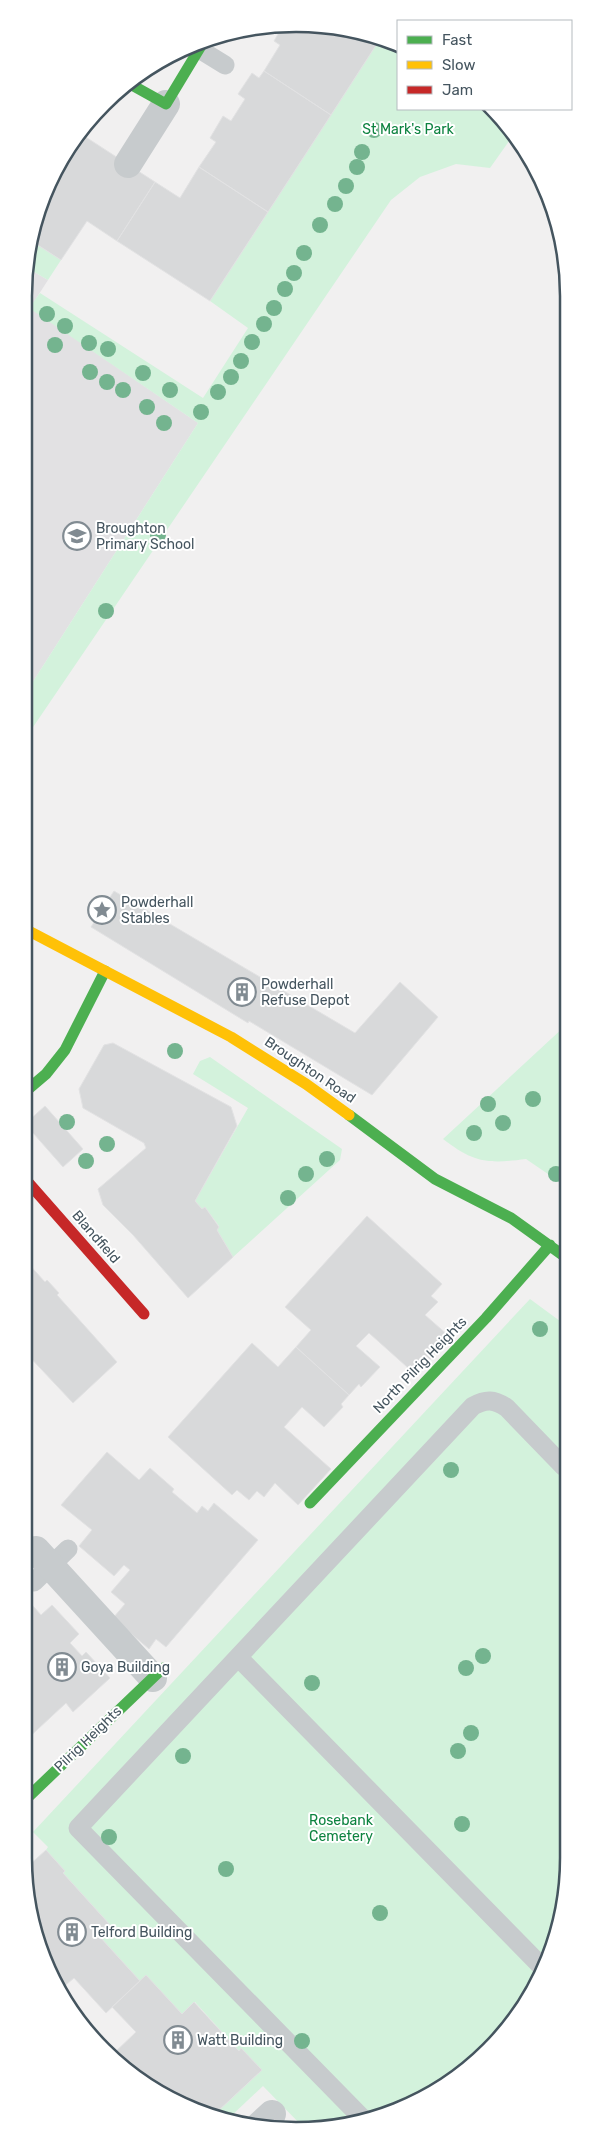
<svg xmlns="http://www.w3.org/2000/svg" width="592" height="2154" viewBox="0 0 592 2154" font-family="Rubik,sans-serif">
  <style>
    .education { fill: #e2e1e3 }
    .green { fill: #d3f2dc }
    .building { fill: #d8d9da; stroke: #e2e2e3 }
    .lines { fill: none; stroke-linecap: round; stroke-linejoin: round }
    .lane { stroke: #c7cbcd; stroke-width: 19 }
    .street { stroke: #c7cbcd; stroke-width: 28 }
    .fast { stroke: #4caf50; stroke-width: 11 }
    .slow { stroke: #ffc107; stroke-width: 11 }
    .jam { stroke: #c62828; stroke-width: 11 }
    .tree { fill: #74b48f }
    .labels { text-anchor: middle; dominant-baseline: central; stroke-width: 4; stroke-linejoin: round; paint-order: stroke }
    .park-label { font-size: 14px; fill: #0d8340; stroke: #fff }
    .poi-label { font-size: 14px; fill: #45555f; stroke: #fff; text-anchor: start }
    .street-label { font-size: 14px; fill: #45555f; stroke: #fff }
    .rim { fill: none; stroke: #45555f; stroke-width: 2.5 }
  </style>
  <rect width="100%" height="100%" fill="#f1f0f0"/>
  <path class="education" d="M29 269 48 280 30 308 198 423 27 691Z"/>
  <path class="green" d="M380 39 398 46V109H492L512 137 490 168 456 164 420 177 391 200 27 736V691L198 423 29 308 40 293 203 398 248 328 210 301Z
    M172 58C165 67 157 72 145 70Z
    M30 240 61 260 48 280 29 269Z
    M565 1026 564 1185 526 1159C488 1164 474 1163 443 1139Z
    M210 1057 342 1149 340 1160 233 1257 217 1230 219 1226 205 1207 202 1209 195 1201 248 1108 193 1074 200 1061Z
    M530 1299 564 1324 563 1911 532 1994 462 2074 367 2121 303 2127 263 2086 230 2117 216 2113 262 2070 239 2051 195 2002 182 2014 146 1976 140 1981 100 1937 111 1926 63 1873 65 1871 46 1850 48 1847 33 1832Z"/>
  <path class="building" d="M281 29H349L380 39 331 115 264 71 280 45 274 41Z
    M264 71 331 115 268 212 199 167 216 142 210 138 223 116 231 121 245 99 238 94 252 73 259 78Z
    M81 134 155 182 117 241 87 221 61 260 30 240 69 145Z
    M199 167 268 212 210 301 117 241 155 182 180 198Z
    M114 891 355 1033 400 982 438 1017 372 1095 249 1021 248 1023 91 927Z
    M113 1043 231 1107 237 1126 195 1201 202 1209 205 1207 219 1227 217 1230 233 1257 188 1298 133 1235 103 1205 98 1189 146 1148 144 1143 83 1108 79 1089 104 1045Z
    M45 1106 83 1149 63 1167 26 1125V1123Z
    M367 1216 442 1284 431 1296 438 1302 425 1315 450 1337 416 1375 369 1333 356 1346 380 1367 361 1387 359 1384 349 1395 296 1347 311 1330 285 1307Z
    M26 1261 45 1282 47 1280 59 1293 57 1295 117 1362 73 1403 25 1352Z
    M252 1343 278 1367 296 1347 349 1395 341 1404 343 1407 324 1427 302 1407 284 1427 331 1469 298 1505 275 1483 264 1497 257 1491 249 1500 237 1490 232 1495 168 1437Z
    M107 1452 139 1480 150 1468 174 1489 172 1492 197 1513 202 1506 208 1511 214 1503 258 1540 166 1647 156 1639 149 1649 113 1618 125 1604 111 1592 130 1570 124 1565 114 1576 79 1546 92 1530 61 1505Z
    M25 1591 29 1596 26 1598 41 1615 52 1605 79 1634 70 1643 82 1656 86 1652 110 1678 73 1712 66 1703 24 1742Z
    M46 1850 65 1871 63 1873 111 1926 100 1937 140 1981 106 2013 74 1978 61 1989 44 1962 26 1868Z
    M146 1975 182 2014 194 2002 239 2051 241 2048 262 2070 216 2113 176 2102 113 2054 136 2032 112 2007Z"/>
  <g class="lines">
    <path class="lane" d="M199 49 225 65
      M34 1582 68 1549
      M238 1657 542 1967
      M365 2121 78 1828 473 1406C486 1399 494 1399 507 1408L564 1467"/>
    <path class="street" d="M128 164 166 104
      M36 1550 153 1678
      M260 2125 272 2114"/>
    <path class="fast" d="M130 84 166 104 201 46
      M26 1091 46 1074 65 1050 105 971
      M349 1115 435 1179 511 1218 564 1256
      M310 1503 486 1318 550 1245
      M24 1801 163 1668"/>
    <path class="slow" d="M27 930 231 1037 306 1084 349 1115"/>
    <path class="jam" d="M26 1180 144 1314"/>
  </g>
  <g class="tree">
    <circle cx="374" cy="130" r="8"/>
    <circle cx="362" cy="152" r="8"/>
    <circle cx="357" cy="167" r="8"/>
    <circle cx="346" cy="186" r="8"/>
    <circle cx="335" cy="204" r="8"/>
    <circle cx="320" cy="225" r="8"/>
    <circle cx="304" cy="253" r="8"/>
    <circle cx="294" cy="273" r="8"/>
    <circle cx="285" cy="289" r="8"/>
    <circle cx="274" cy="308" r="8"/>
    <circle cx="47" cy="314" r="8"/>
    <circle cx="264" cy="324" r="8"/>
    <circle cx="65" cy="326" r="8"/>
    <circle cx="252" cy="342" r="8"/>
    <circle cx="89" cy="343" r="8"/>
    <circle cx="55" cy="345" r="8"/>
    <circle cx="108" cy="349" r="8"/>
    <circle cx="241" cy="361" r="8"/>
    <circle cx="90" cy="372" r="8"/>
    <circle cx="143" cy="373" r="8"/>
    <circle cx="231" cy="377" r="8"/>
    <circle cx="107" cy="382" r="8"/>
    <circle cx="123" cy="390" r="8"/>
    <circle cx="170" cy="390" r="8"/>
    <circle cx="218" cy="392" r="8"/>
    <circle cx="147" cy="407" r="8"/>
    <circle cx="201" cy="412" r="8"/>
    <circle cx="164" cy="423" r="8"/>
    <circle cx="158" cy="535" r="8"/>
    <circle cx="106" cy="611" r="8"/>
    <circle cx="175" cy="1051" r="8"/>
    <circle cx="533" cy="1099" r="8"/>
    <circle cx="488" cy="1104" r="8"/>
    <circle cx="67" cy="1122" r="8"/>
    <circle cx="503" cy="1123" r="8"/>
    <circle cx="474" cy="1133" r="8"/>
    <circle cx="107" cy="1144" r="8"/>
    <circle cx="327" cy="1159" r="8"/>
    <circle cx="86" cy="1161" r="8"/>
    <circle cx="306" cy="1174" r="8"/>
    <circle cx="556" cy="1174" r="8"/>
    <circle cx="288" cy="1198" r="8"/>
    <circle cx="540" cy="1329" r="8"/>
    <circle cx="451" cy="1470" r="8"/>
    <circle cx="483" cy="1656" r="8"/>
    <circle cx="466" cy="1668" r="8"/>
    <circle cx="312" cy="1683" r="8"/>
    <circle cx="471" cy="1733" r="8"/>
    <circle cx="458" cy="1751" r="8"/>
    <circle cx="183" cy="1756" r="8"/>
    <circle cx="462" cy="1824" r="8"/>
    <circle cx="109" cy="1837" r="8"/>
    <circle cx="226" cy="1869" r="8"/>
    <circle cx="380" cy="1913" r="8"/>
    <circle cx="302" cy="2041" r="8"/>
  </g>
  <defs>
    <symbol id="school-ring" viewBox="-11 -11 22 22"><circle r="9.5" fill="#fff" stroke="#818b92" stroke-width="1.5"/><path d="M0-5L7-2L0 1L-7-2ZM-4 1L0 2.5L4 1V4Q0 6-4 4Z" fill="#818b92"/></symbol>
    <symbol id="sight-ring" viewBox="-11 -11 22 22"><circle r="9.5" fill="#fff" stroke="#818b92" stroke-width="1.5"/><path d="M0-6L1.8-2.2L6-1.7L2.9 1.2L3.7 5.4L0 3.3L-3.7 5.4L-2.9 1.2L-6-1.7L-1.8-2.2Z" fill="#818b92"/></symbol>
    <symbol id="building-ring" viewBox="-11 -11 22 22"><circle r="9.5" fill="#fff" stroke="#818b92" stroke-width="1.5"/><path d="M-4-6H4V6H1V3H-1V6H-4ZM-2.5-4.3h1.7v1.8h-1.7ZM.8-4.3h1.7v1.8H.8ZM-2.5-1h1.7V.8h-1.7ZM.8-1h1.7V.8H.8Z" fill="#818b92"/></symbol>
  </defs>
  <g fill-rule="evenodd">
    <use href="#school-ring" x="61" y="520" width="32" height="32"/>
    <use href="#sight-ring" x="86" y="894" width="32" height="32"/>
    <use href="#building-ring" x="226" y="976" width="32" height="32"/>
    <use href="#building-ring" x="46" y="1651" width="32" height="32"/>
    <use href="#building-ring" x="56" y="1916" width="32" height="32"/>
    <use href="#building-ring" x="162" y="2024" width="32" height="32"/>
  </g>
  <g class="labels">
    <g class="park-label">
      <text x="408" y="129">St Mark's Park</text>
      <text x="341" y="1820">Rosebank<tspan x="341" dy="16">Cemetery</tspan></text>
    </g>
    <g class="poi-label">
      <text x="96" y="528">Broughton<tspan x="96" dy="16">Primary School</tspan></text>
      <text x="121" y="902">Powderhall<tspan x="121" dy="16">Stables</tspan></text>
      <text x="261" y="984">Powderhall<tspan x="261" dy="16">Refuse Depot</tspan></text>
      <text x="81" y="1667">Goya Building</text>
      <text x="91" y="1932">Telford Building</text>
      <text x="197" y="2040">Watt Building</text>
    </g>
    <g class="street-label">
      <text transform="translate(310 1070) rotate(34)">Broughton Road</text>
      <text transform="translate(96 1237) rotate(49)">Blandfield</text>
      <text transform="translate(420 1365) rotate(-46)">North Pilrig Heights</text>
      <text transform="translate(88 1739) rotate(-44)">Pilrig Heights</text>
    </g>
  </g>
  <path d="M0 0H592V2154H0ZM296 32H296A264 264 0 0 1 560 296V1858A264 264 0 0 1 296 2122H296A264 264 0 0 1 32 1858V296A264 264 0 0 1 296 32Z" fill="#fff" fill-rule="evenodd"/>
  <path class="rim" d="M296 32H296A264 264 0 0 1 560 296V1858A264 264 0 0 1 296 2122H296A264 264 0 0 1 32 1858V296A264 264 0 0 1 296 32Z"/>
  <rect x="397" y="20" width="175" height="90" fill="#ffffff" stroke="#b5bbbf"/>
  <rect x="407" y="36" width="25" height="8" fill="#4caf50" stroke="#b5bbbf"/>
  <text x="442" y="45" font-size="15" fill="#45555f">Fast</text>
  <rect x="407" y="61" width="25" height="8" fill="#ffc107" stroke="#b5bbbf"/>
  <text x="442" y="70" font-size="15" fill="#45555f">Slow</text>
  <rect x="407" y="86" width="25" height="8" fill="#c62828" stroke="#b5bbbf"/>
  <text x="442" y="95" font-size="15" fill="#45555f">Jam</text>
</svg>
